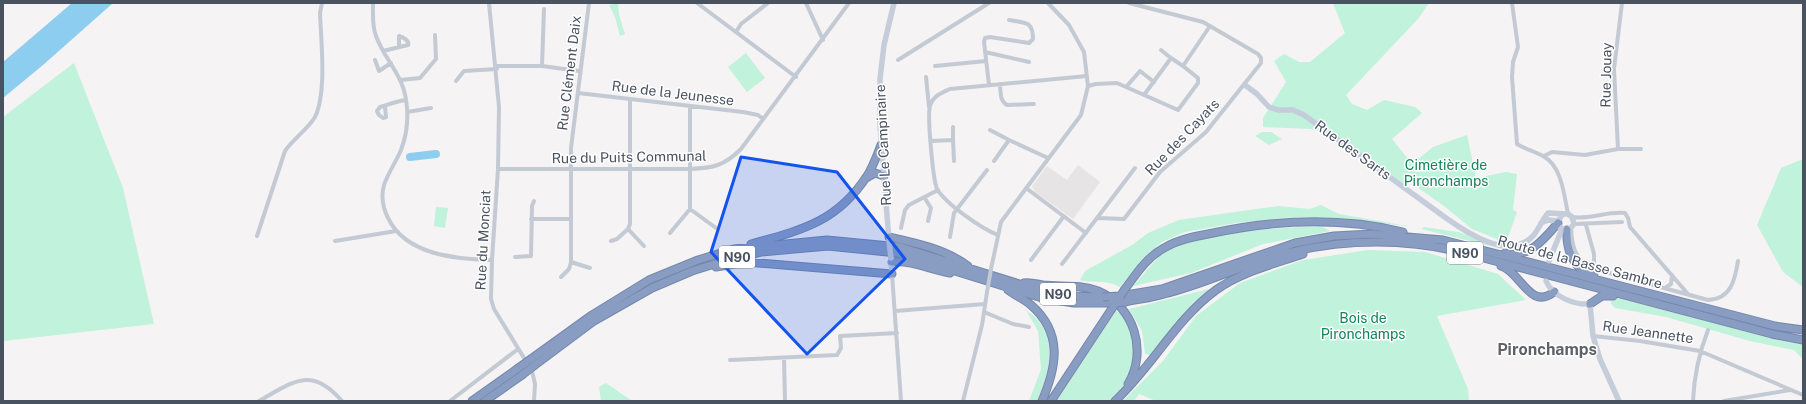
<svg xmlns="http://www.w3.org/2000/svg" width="1806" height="404" viewBox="0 0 1806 404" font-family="'Public Sans',sans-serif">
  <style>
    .education { fill: #e6e4e5 }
    .green { fill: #c1f2db }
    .water { fill: #8dcdf0 }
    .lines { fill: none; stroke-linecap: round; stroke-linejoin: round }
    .river { stroke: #8dcdf0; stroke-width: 8 }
    .highway-casing { stroke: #7487ae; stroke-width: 9 }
    .street { stroke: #c3cad4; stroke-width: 4 }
    .secondary { stroke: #c5cddb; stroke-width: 5.5 }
    .highway { stroke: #899dc2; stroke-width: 7 }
    .highway-bridge-casing { stroke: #7487ae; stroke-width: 9; stroke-linecap: butt }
    .street-bridge { stroke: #c3cad4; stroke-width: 4 }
    .secondary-bridge { stroke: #c5cddb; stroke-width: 5.5 }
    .highway-bridge { stroke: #899dc2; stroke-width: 7 }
    .marked { fill: #1453ed; fill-opacity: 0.2; stroke: #1453ed; stroke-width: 3; stroke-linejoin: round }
    .labels { text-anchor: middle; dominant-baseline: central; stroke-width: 3; stroke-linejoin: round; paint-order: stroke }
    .shield { fill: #fff; stroke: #808690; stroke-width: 1 }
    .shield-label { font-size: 13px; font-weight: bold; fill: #495261 }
    .street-label { font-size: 14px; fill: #495261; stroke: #fff }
    .park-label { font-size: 14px; fill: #14835b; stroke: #fff }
    .quarter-label { font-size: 16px; font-weight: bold; fill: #5f6168; stroke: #fff }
  </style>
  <rect width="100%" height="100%" fill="#f5f3f3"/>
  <path class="education" d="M1078 165 1100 182 1073 219 1035 192 1032 186 1047 166 1067 180Z"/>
  <path class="green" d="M618 3 619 15 625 34 620 36 615 17 609 5Z
    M1333 3H1429L1418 19 1346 95 1352 104 1367 110 1384 100 1415 107 1422 113 1392 139 1412 164 1433 147 1467 135 1476 178 1506 172 1517 174 1513 210 1517 212 1507 240 1504 242 1472 229 1444 206 1410 182 1407 186 1335 135 1311 129 1263 127V118L1286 82 1274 61 1284 54 1299 62H1310L1345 33Z
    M746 53 765 78 747 92 728 67Z
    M74 63 123 188 154 324 3 341V117Z
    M1262 132H1271L1282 139 1269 145 1255 136Z
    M1803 159V287L1783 272 1757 225 1781 168Z
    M1321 205 1339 214 1413 227 1343 218 1294 217 1236 223 1185 232 1162 242 1143 258 1120 287C1105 279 1096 284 1080 280L1085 271 1132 245 1148 233 1179 220 1278 206 1310 209Z
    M436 207 448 208 445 228 434 226Z
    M1321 226 1330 231 1263 244 1191 273 1133 286 1162 253 1192 241 1249 230Z
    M1424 227 1458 232 1510 248 1507 250 1421 229Z
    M1368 250 1425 252 1498 274 1526 300 1437 316 1468 389 1469 401H1156L1139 394 1134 401H1123L1163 361 1196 316 1240 283 1303 260Z
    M1209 289 1192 304 1152 355 1145 354 1142 331 1129 309Z
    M1617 298 1803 345V359L1794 350 1750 341 1666 317 1615 308 1611 304V301Z
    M1026 310C1060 332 1051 369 1037 401H1029L1041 369 1038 331Z
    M1116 311 1126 317 1135 342 1132 366 1125 388 1111 401H1056Z
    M606 383 632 401H601L599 387Z"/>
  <path class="water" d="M72 3H113L43 65 3 98V62Z"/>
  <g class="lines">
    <path class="river" d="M410 157 436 154"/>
    <defs>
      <path id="highway" d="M866 178 875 173 884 176
        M1567 230C1566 250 1573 270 1594 276
        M889 237C916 243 945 249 968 266
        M751 244C802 230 837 222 867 176 873 167 877 155 881 145
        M1505 253C1529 259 1544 239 1558 223
        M892 262C912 260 931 270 950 273
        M1501 266C1521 272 1530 311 1554 292
        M716 267 746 262 892 274
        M1024 283C1030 282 1037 284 1043 285 1061 287 1080 284 1098 291 1134 306 1148 351 1128 384
        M1125 289C1136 274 1147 257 1164 248 1179 239 1197 236 1213 233 1275 220 1342 217 1403 232
        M1008 290C1016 296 1024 299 1031 305 1063 333 1057 366 1042 401
        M1120 296 1162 289 1295 243 1334 236 1372 234 1443 240 1775 326 1803 330
        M1125 302C1138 299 1152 298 1164 294 1205 284 1242 265 1283 254 1342 239 1398 238 1457 251L1772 334 1803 340
        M1590 304 1602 296H1613
        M531 359 592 315 649 280 698 260 734 249 827 240 900 247 1042 291 1072 296 1103 297
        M535 365 594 321 652 288 692 271 727 260 761 252 828 246 897 253 1042 298 1074 303H1110
        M472 401 517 369
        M485 401 522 375
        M1051 401 1111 310
        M1115 401C1151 368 1177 318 1216 290 1241 272 1274 264 1303 254"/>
    </defs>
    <use href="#highway" class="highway-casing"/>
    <path class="street" d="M373 3C373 14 372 26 376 36 386 63 405 75 407 108 408 121 406 137 401 150 396 162 388 173 384 185 381 196 383 208 388 218 406 255 455 259 492 260
      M489 3 499 107 498 169 492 260 491 299 494 309 532 371 535 384 534 401
      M697 3 796 77
      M806 3 823 40
      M1512 3 1518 47 1513 62 1512 77 1517 144C1525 149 1534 151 1543 156 1562 166 1564 195 1568 214
      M736 32 741 24 768 3
      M1161 50 1171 58
      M383 51 408 45C410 41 403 37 399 36V47
      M985 52 1029 62
      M375 60 379 71 391 63
      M898 60 989 3
      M497 66H542L579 71
      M542 66 544 9
      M935 66 986 61
      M926 77 929 107
      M400 80 420 78 436 59 435 35
      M456 81 464 71 497 69
      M1000 84C1001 92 999 100 1007 105L1034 104
      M989 85 984 42 985 38 990 37 1029 43 1033 39C1033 20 1024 23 1009 20
      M1088 86 1096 84 1117 83 1178 110 1198 83V78L1183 66 1210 26
      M1126 87 1140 71 1154 82
      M578 93 743 112 758 115 763 119
      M1144 95 1171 58 1183 66
      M385 107 386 117 383 118 379 115 377 111 380 107C388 105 396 101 406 100
      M690 107V209
      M407 112 431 108
      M953 127V140
      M990 130 1009 140
      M931 141 953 140 954 161
      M1618 149 1614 69 1622 3
      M1544 156 1552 152 1585 155 1618 149H1641
      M994 161 1009 140 1048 158
      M498 169H690C713 168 724 166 741 149L849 3
      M1026 188 1086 233
      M924 197 931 208 928 221
      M1572 217C1589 220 1607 211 1625 213L1628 218 1630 227 1688 294
      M1097 218 1135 168
      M531 219H571
      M1574 224 1622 222
      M1586 225 1594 254V262L1591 268
      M901 228 905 210 909 205 938 190
      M1571 228C1572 246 1574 254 1587 267L1708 300C1731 299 1735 280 1738 261
      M628 229 630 224V101
      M670 233 690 209 716 228
      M998 235C982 229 946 204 937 189 933 180 927 115 930 106 933 96 941 93 950 89L1087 76
      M257 236 285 151C293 139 308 129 315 117 327 92 321 41 320 13L322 3
      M950 237 954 213 987 170
      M335 241 396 231
      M611 241 617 239 628 229 644 246
      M515 257 531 256 532 206 534 201
      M1031 260 1064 216
      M571 262V148L589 3
      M1062 264 1097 218 1124 219 1160 172 1206 132 1261 63V58L1258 54 1203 22 1129 3
      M991 269 1001 222 1081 115 1088 86 1084 52 1069 25 1048 3
      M892 274 901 401
      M561 277 569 269 571 262 590 268
      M1665 288 1671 284 1672 275
      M895 311 985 304
      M984 312 1013 324 1029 327
      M1593 336 1640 341 1700 351 1803 395
      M784 358 785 401
      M730 360 837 355 841 348 840 336 897 333
      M259 401C293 382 311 365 342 401
      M450 401 518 349
      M963 401 982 325 987 292
      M1693 401C1694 377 1699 353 1708 330
      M1724 401 1790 390"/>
    <path class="secondary" d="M1245 85 1257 94 1269 107 1278 110H1293L1304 115 1446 218C1467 233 1509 261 1533 236 1539 229 1542 220 1548 213L1568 214 1572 217 1574 224 1570 229 1565 230 1558 226V221L1562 215
      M1541 223 1548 220 1558 221
      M889 241 880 125V79L884 45 894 3
      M891 258 892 274
      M1549 261 1562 229
      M1546 281C1553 297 1574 305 1590 304L1593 336 1600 359 1619 401"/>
    <use href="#highway" class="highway"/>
    <defs>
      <path id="highway-bridge" d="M1103 297 1120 296
        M1112 303 1125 302
        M1111 310 1125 289
        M517 369 531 359
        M522 375 535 365"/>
    </defs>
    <use href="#highway-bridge" class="highway-bridge-casing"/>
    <path class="street-bridge" d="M987 292 991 269"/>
    <path class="secondary-bridge" d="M889 241 891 258"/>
    <use href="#highway-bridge" class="highway-bridge"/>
  </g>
  <path class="marked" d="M741 157 837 172 905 259 807 354 711 252Z"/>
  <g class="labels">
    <g class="shield">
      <rect x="1447" y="242" width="36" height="22" rx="3"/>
      <rect x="719" y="246" width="36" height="22" rx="3"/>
      <rect x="1040" y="283" width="36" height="22" rx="3"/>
    </g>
    <g class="shield-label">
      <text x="1465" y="253">N90</text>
      <text x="737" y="257">N90</text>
      <text x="1058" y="294">N90</text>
    </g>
    <g class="street-label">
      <text transform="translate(569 73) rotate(-83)">Rue Clément Daix</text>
      <text transform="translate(1606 75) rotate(-89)">Rue Jouay</text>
      <text transform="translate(673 93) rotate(7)">Rue de la Jeunesse</text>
      <text transform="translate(1182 137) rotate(-46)">Rue des Cayats</text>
      <text transform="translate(883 145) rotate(-93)">Rue Le Campinaire</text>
      <text transform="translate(1353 150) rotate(36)">Rue des Sarts</text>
      <text transform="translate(629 157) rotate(-1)">Rue du Puits Communal</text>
      <text transform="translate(483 240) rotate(-87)">Rue du Monciat</text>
      <text transform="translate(1580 262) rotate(15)">Route de la Basse Sambre</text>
      <text transform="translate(1648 332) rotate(8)">Rue Jeannette</text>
    </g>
    <g class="park-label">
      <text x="1446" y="165">Cimetière de<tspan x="1446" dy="16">Pironchamps</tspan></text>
      <text x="1363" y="318">Bois de<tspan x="1363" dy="16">Pironchamps</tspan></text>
    </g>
    <g class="quarter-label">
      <text x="1547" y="349">Pironchamps</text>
    </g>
  </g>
  <rect width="1806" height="404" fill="none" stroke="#495261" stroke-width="8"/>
</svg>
